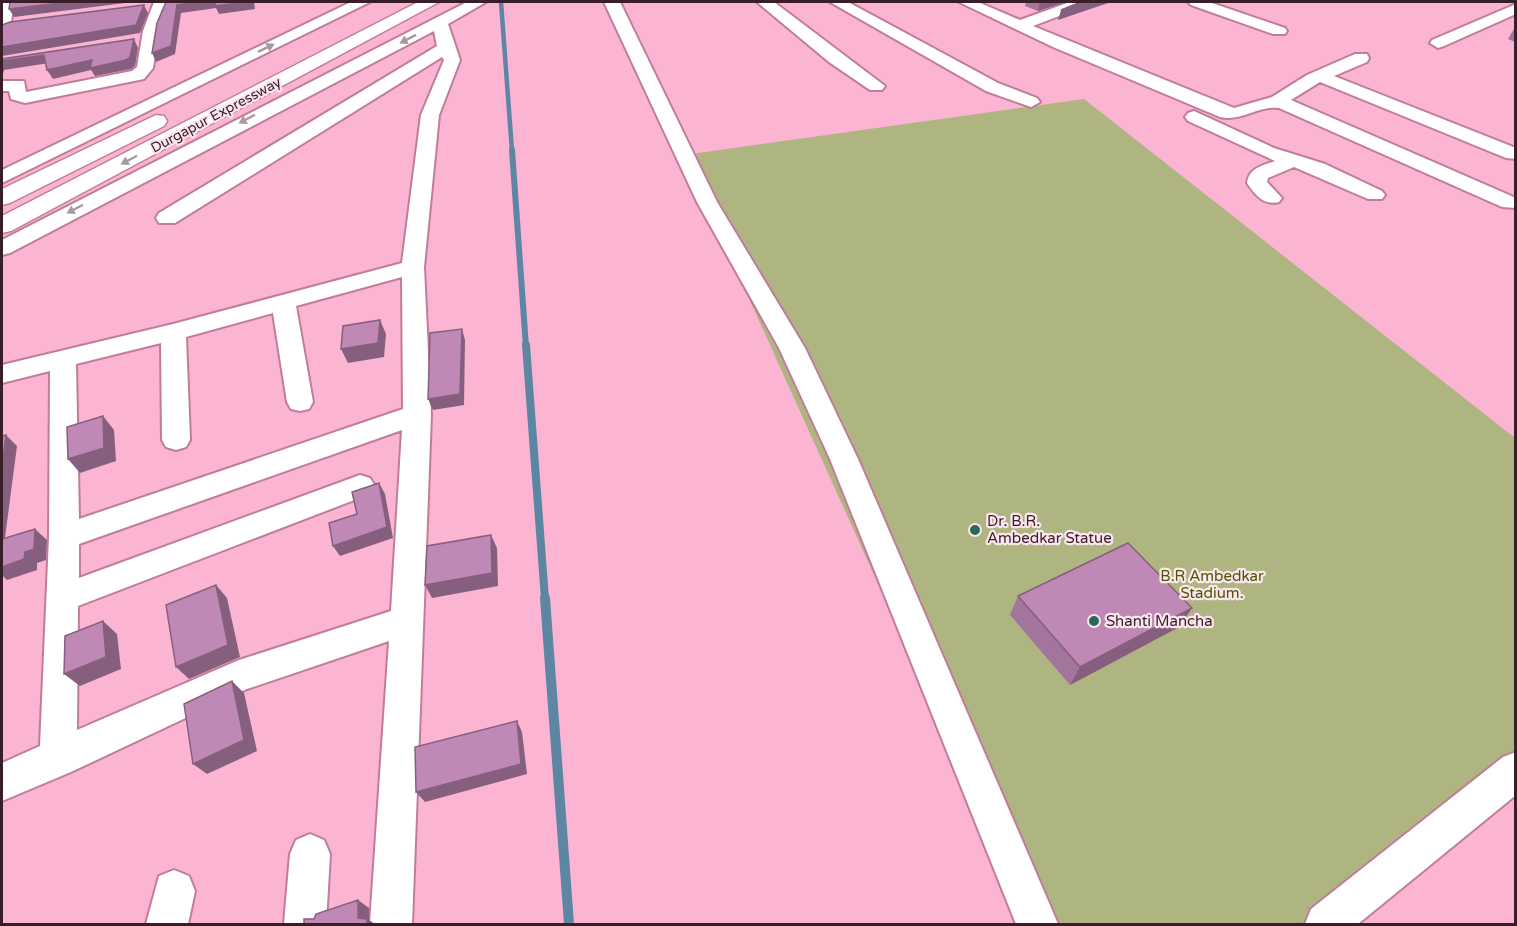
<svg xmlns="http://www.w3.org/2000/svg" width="1517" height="926" viewBox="0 0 1517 926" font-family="'Varela Round',sans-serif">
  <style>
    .green { fill: #afb581 }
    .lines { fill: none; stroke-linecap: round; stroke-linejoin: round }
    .stream-far3 { stroke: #5d86a3; stroke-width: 4.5 }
    .stream-far2 { stroke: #5d86a3; stroke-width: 6 }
    .stream-far1 { stroke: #5d86a3; stroke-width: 8 }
    .stream { stroke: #5d86a3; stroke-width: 10 }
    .minor-casing { stroke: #c07d99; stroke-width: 4 }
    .highway-casing { stroke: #c07d99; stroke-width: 3 }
    .minor { fill: #fff; fill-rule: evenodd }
    .highway { fill: #fff; fill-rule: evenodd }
    .wall { fill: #a4759c }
    .shaded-wall { fill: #865f7f }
    .building { fill: #bf88b5; stroke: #865f7f; stroke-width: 1.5 }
    .oneway { fill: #a69a9f }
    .poi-dot { fill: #286a59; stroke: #fce6ee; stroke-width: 2 }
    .labels { text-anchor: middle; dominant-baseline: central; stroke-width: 4.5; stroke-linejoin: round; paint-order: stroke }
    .far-street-label { font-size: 14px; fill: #391e29; stroke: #fce6ee }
    .poi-label { font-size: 15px; fill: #391e29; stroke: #fce6ee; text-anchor: start }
    .park-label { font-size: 15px; fill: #505402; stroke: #fce6ee }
  </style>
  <rect width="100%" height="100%" fill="#fbb4d1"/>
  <path class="green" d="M1084 99 1515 438V784L1431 865 1360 924H1032L684 155Z"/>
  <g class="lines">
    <path class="stream-far3" d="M501 2 512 151"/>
    <path class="stream-far2" d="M512 150 526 347"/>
    <path class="stream-far1" d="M526 345 545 599"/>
    <path class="stream" d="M545 598 569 924"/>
    <defs>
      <path id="minor" d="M2 2H14L10 28 2 33Z
        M154 2H170L159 31 153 68 144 79 25 103 11 99 9 91H2V81H24L26 92 132 71 137 67 143 31Z
        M351 2H370L2 183V170Z
        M467 2H486L448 24 460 60 439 115 424 267 431 415 412 924H370L389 641 247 689 71 772 2 801V763L40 746 49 537 50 371 2 383V365L173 324 402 263 421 115 444 60 442 57 175 223H159L156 218 159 213 437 46 434 31 10 253 2 255V240ZM402 277 403 409 79 519 76 364 161 343 162 440 166 447 176 450 186 447 190 440 186 337 273 313 287 402 291 409 300 411 309 409 313 402 296 306ZM402 430 391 611 239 660 77 730 78 606 370 494 375 486 370 478 360 475 79 578V544Z
        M604 2H620L717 202 805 348 858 459 1058 924H1016L830 459 779 348 697 202Z
        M757 2H774L885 86 882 90H870L829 62Z
        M830 2H848L998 83 1037 98 1040 102 1031 107 986 91Z
        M959 2H978L1020 20 1070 2H1090L1088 5 1033 26 1234 108 1272 97 1307 75 1355 54H1367L1369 58 1367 62 1334 76 1516 148V159L1506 158 1320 82 1291 100 1516 198V208L1502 207 1279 108C1258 105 1242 122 1220 117L1053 47Z
        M1188 2H1209L1285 28 1287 31 1285 34H1273L1191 5Z
        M1516 4V14L1444 46 1438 48 1430 43 1432 40Z
        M1194 111 1274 148 1325 164 1382 191 1385 195 1382 199H1368L1294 167 1268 178 1267 182 1282 198 1279 202C1264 206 1255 195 1247 183 1249 168 1262 166 1275 161L1188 121 1185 117 1188 113Z
        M1516 752V795L1358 924H1305L1311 909 1503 757Z
        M310 834 324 840 330 854 326 924H284L290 854 296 840Z
        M174 870 189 876 195 891 188 924H146L159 876Z"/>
      <path id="highway" d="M418 2H439L11 231 2 233V216Z
        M156 115 164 116 167 121 164 126 10 203 2 205V189Z"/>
    </defs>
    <use href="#minor" class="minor-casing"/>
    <use href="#highway" class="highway-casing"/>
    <use href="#minor" class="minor"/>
    <use href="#highway" class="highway"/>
  </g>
  <path class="wall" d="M1026 2H1065L1038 11 1025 6Z
    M1515 27V42L1508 39Z
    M1018 596 1192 608 1179 627 1070 685 1010 615Z"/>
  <path class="shaded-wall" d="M69 2H133L14 17 9 9Z
    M201 2H254L255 9 219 14 216 8 181 13 175 54 156 62 152 53 177 5Z
    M1040 2H1065L1038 11Z
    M1085 2H1111L1058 20 1061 10Z
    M144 5 148 13 140 33 2 56V47Z
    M134 39 138 48 135 66 131 69 95 76 91 70 53 79 47 70Z
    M44 55 49 63 4 70 2 77V61Z
    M380 320 386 334 384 357 348 363 341 349Z
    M462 329 465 340 464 405 433 410 428 399Z
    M103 416 114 430 116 461 80 473 68 459Z
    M6 435 17 446 3 553 2 551V468Z
    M379 483 385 494 393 538 340 556 333 546Z
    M35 529 47 540 46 560 37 563V570L7 580 2 575V567L25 552Z
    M491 535 497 548 498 586 432 598 425 585Z
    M216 585 227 598 240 657 189 679 176 667Z
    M1192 608 1179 627 1070 685 1080 667Z
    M103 621 117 634 121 669 80 686 64 674Z
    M232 681 244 693 257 751 207 774 193 764Z
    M517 721 522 732 527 774 425 802 416 792Z
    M358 900 369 908V920L375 924H367L358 918Z"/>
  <path class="building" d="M10 2H69L9 9Z
    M166 2H201L177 5 171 46 152 53 157 23Z
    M215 2H247L215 6Z
    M1081 2H1085L1061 10Z
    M144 5 136 25 2 47V25L10 22Z
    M134 39 130 57 126 60 90 68 92 60 47 70 44 55 2 61V59Z
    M380 320 378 343 341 349 343 326Z
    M462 329 460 394 428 399 430 333Z
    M103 416 104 448 68 459 67 427Z
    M6 435 2 468V436Z
    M379 483 387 527 333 546 329 523 357 514 352 492Z
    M35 529 34 549 25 552 24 559 2 567V539Z
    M491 535 492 573 425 585 427 546Z
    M1128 543 1192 608 1080 667 1018 596Z
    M216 585 228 645 176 667 166 605Z
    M103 621 106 657 64 674 65 636Z
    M232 681 244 740 193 764 184 704Z
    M517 721 521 764 416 792 415 747Z
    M358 900V918L367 919V924H304V919H314L316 914Z"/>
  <defs><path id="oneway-solid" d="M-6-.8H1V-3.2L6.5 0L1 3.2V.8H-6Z" transform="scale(1.5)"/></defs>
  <g class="oneway">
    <use href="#oneway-solid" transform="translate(408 39) rotate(153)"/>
    <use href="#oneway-solid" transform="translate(266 48) rotate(-26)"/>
    <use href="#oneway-solid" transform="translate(247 119) rotate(152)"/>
    <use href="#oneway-solid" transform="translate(129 160) rotate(152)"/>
    <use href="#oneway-solid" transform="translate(75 209) rotate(152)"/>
  </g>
  <g class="poi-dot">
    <circle cx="975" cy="530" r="6"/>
    <circle cx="1094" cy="621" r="6"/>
  </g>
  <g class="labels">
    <g class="far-street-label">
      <text transform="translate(216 115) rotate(-28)">Durgapur Expressway</text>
    </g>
    <g class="poi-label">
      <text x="987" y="521">Dr. B.R.<tspan x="987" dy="17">Ambedkar Statue</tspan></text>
      <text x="1106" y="621">Shanti Mancha</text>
    </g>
    <g class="park-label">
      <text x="1212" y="576">B.R Ambedkar<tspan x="1212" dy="17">Stadium.</tspan></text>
    </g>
  </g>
  <rect width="1517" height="926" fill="none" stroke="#391e29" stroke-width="6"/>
</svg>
